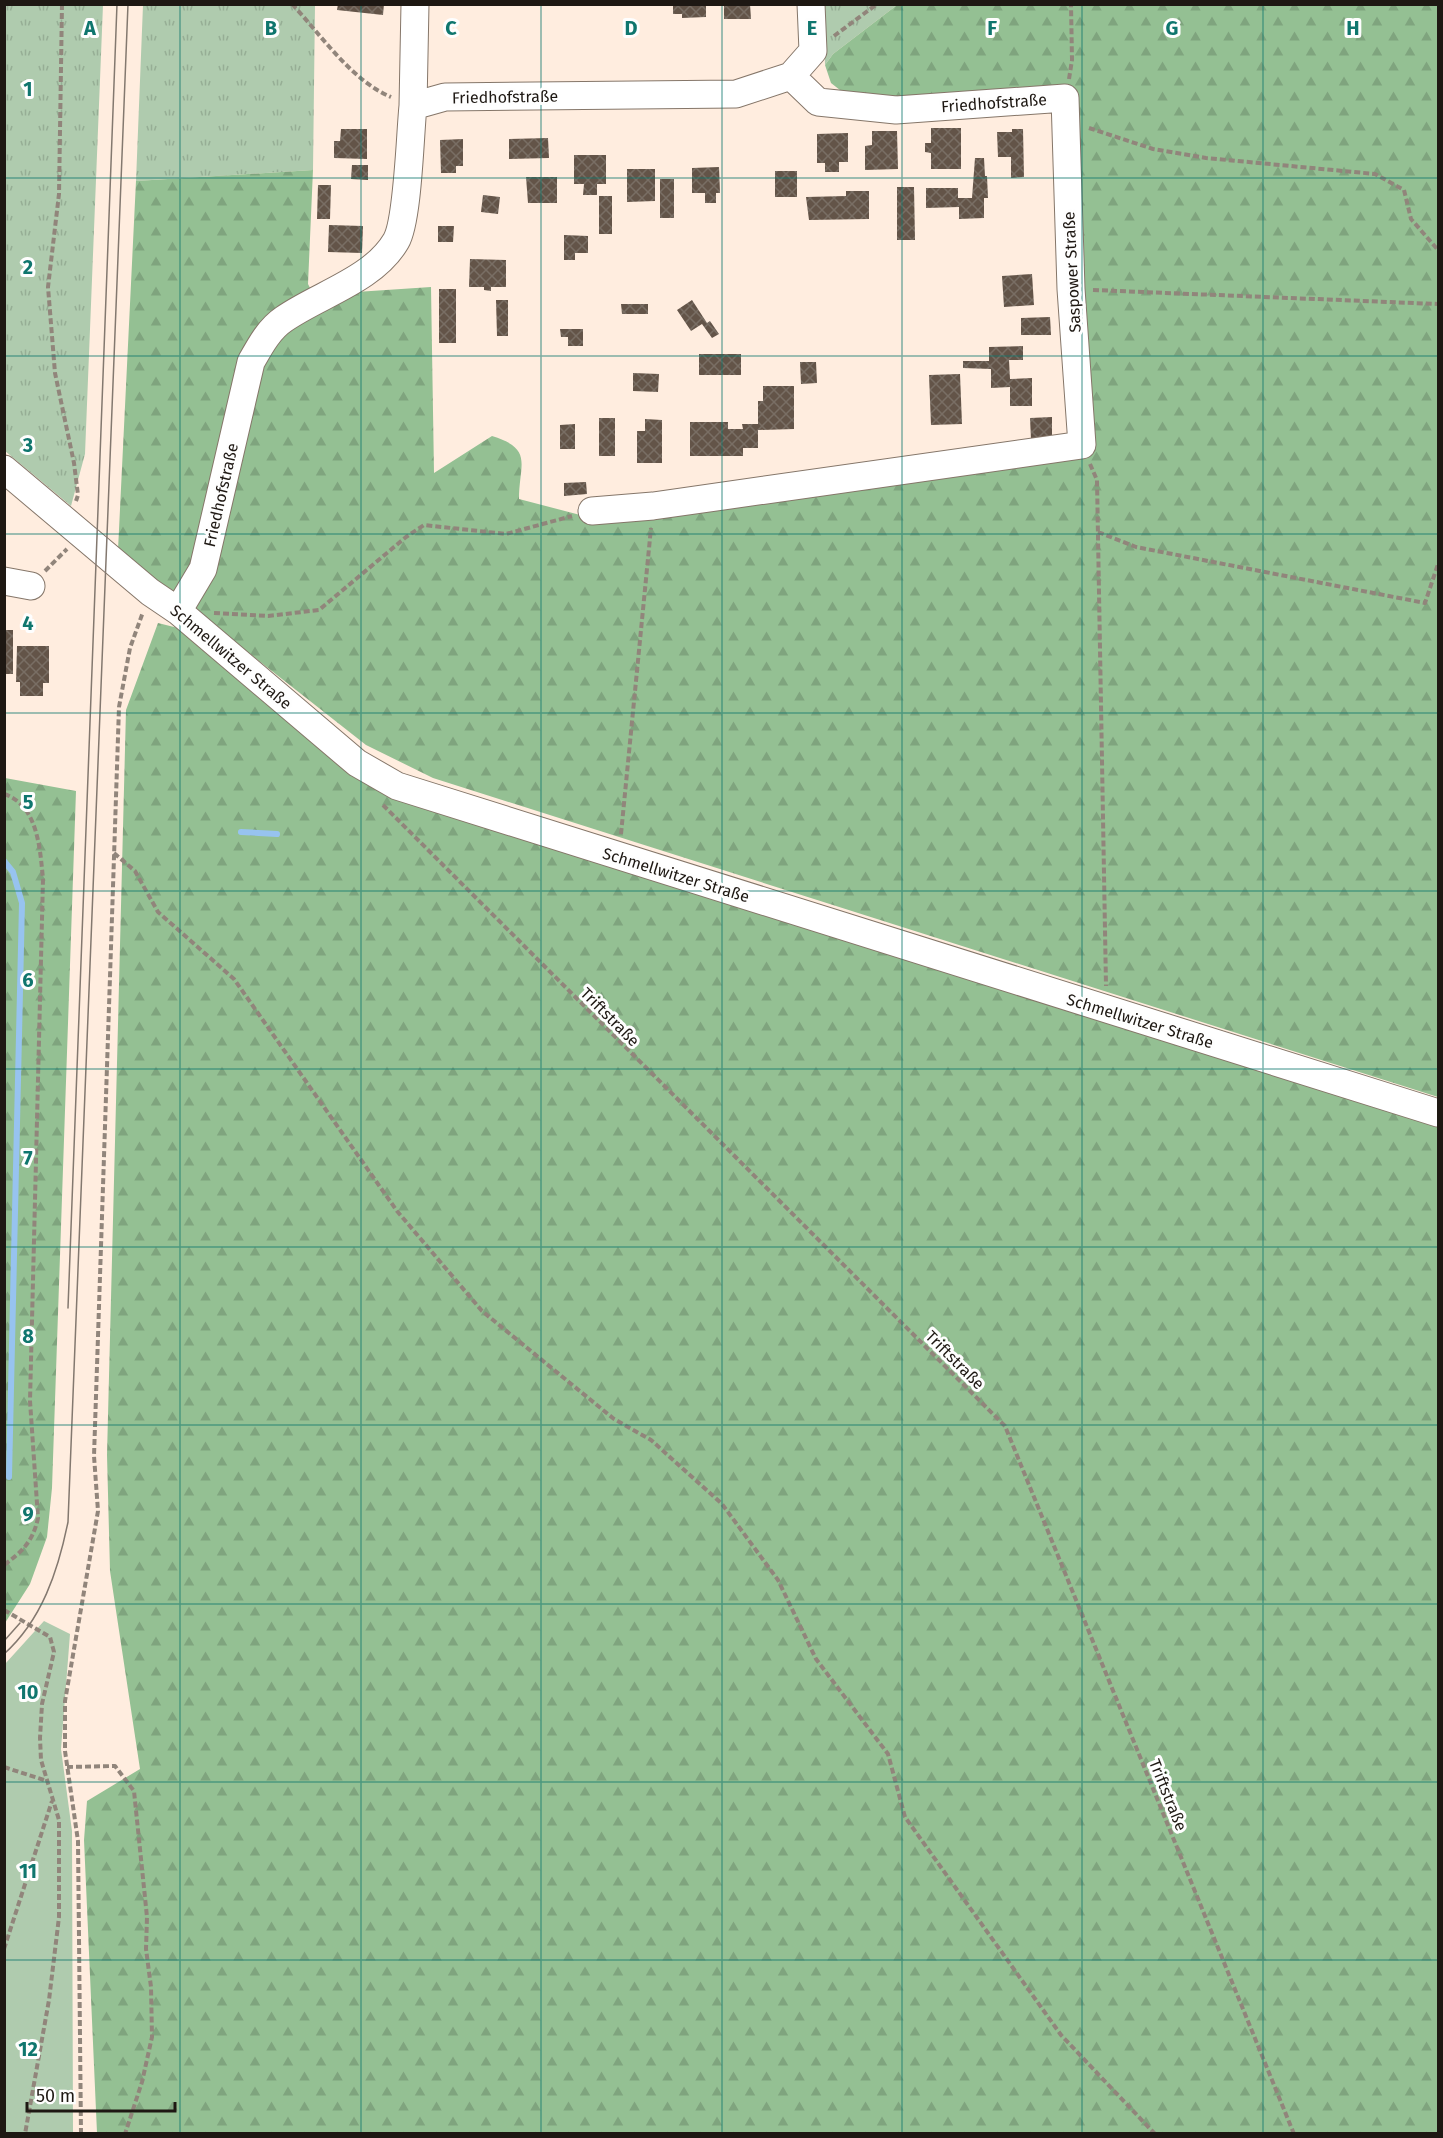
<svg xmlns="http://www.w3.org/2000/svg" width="1443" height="2138" viewBox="0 0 1443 2138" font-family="'Fira Sans',sans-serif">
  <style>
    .grass { fill: url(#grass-tufts) }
    .forest { fill: url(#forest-firs) }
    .green { fill: #afcbae }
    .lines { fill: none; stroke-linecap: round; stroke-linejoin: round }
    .stream { stroke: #97c3ef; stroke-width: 6 }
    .building { fill: url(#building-cross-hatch) }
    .minor-casing { stroke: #857669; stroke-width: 29 }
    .path { stroke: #91857b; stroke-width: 4; stroke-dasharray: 6 3; stroke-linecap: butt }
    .minor { stroke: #fff; stroke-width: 27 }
    .tram { stroke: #83786f; stroke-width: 1.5 }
    .grid { fill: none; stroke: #0f766e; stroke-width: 1.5; stroke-opacity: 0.55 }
    .labels { text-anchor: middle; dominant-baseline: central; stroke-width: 6; stroke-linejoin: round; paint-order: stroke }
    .street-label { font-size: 16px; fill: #1e1813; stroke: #fefefe }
    .grid-label { font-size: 20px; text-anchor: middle; font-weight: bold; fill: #0f766e; stroke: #fefefe; stroke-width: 6; stroke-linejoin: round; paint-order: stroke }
  </style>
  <defs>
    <pattern id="grass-tufts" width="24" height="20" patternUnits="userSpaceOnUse" patternTransform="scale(1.5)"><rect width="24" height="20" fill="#afcbae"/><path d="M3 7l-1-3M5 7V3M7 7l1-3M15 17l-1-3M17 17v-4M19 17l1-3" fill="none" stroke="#96ae95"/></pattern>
    <pattern id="forest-firs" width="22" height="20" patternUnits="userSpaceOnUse" patternTransform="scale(1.5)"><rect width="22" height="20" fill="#94c093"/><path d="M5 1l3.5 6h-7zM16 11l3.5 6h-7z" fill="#7fa47e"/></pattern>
    <pattern id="building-cross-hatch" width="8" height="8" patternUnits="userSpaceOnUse" patternTransform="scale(1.5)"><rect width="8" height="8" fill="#635448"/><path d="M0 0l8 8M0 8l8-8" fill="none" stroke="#796e64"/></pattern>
  </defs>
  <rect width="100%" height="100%" fill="#ffeddf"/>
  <path class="grass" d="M4 5H103L85 454 71 506 5 451Z
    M143 5H315L313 170 136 181Z
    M823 5H897L833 54 825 65Z"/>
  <path class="forest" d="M897 5H1438V1097L433 778 366 745 118 550 136 181 313 170 308 284 318 304 356 292 431 287 434 473 492 436C534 449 519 464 519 499L607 522 1088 458 1073 91 893 98 845 94 831 83 825 65 833 54Z
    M158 623 178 628 436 811 1438 1127V2133H97L84 1840 87 1801 140 1769 110 1571 107 1455 126 710Z
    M5 778 76 791 52 1488 47 1537 30 1584 5 1623Z"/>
  <path class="green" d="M44 1621 70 1634 61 1749 72 1831 73 2133H5V1664Z"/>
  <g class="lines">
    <path class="stream" d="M241 832 277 834
      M4 861 13 872 22 903 9 1477"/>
  </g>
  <path class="building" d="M338 4H384L383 15 337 10Z
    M673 4H706V17L682 18V14H673Z
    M724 4H750L751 19H724Z
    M931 128H961V169H931V153L925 152V143H931Z
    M341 129H367V159L334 158V141H340Z
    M1012 129H1023L1024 177 1011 178V157H998L997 132H1012Z
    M872 131H897L898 169 865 170V146L872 145Z
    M848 133V162H839V172H825V163H817V134Z
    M548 138 549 158 509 159V139Z
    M463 139V166H456V173H441L440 140Z
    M574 155H606V184H597V195H583L584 184H574Z
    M975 158H984L985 176H987L988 198H984V218L959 219V207L926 208V188H958V198H972Z
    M352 165H368V180L351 179Z
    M719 167 720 193H716V203H705V193H692V168Z
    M627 169H655V201L627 202Z
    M775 171H797V197H775Z
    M526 177H557V203H528Z
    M660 179H674V218H660Z
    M318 185H331L330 219H317Z
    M897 187H914L915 240H897Z
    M846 191H869V219L809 220 806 197 846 196Z
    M483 195 500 197 498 214 481 212Z
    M599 196H612V234H599Z
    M329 225 363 226 362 253 328 252Z
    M438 226H454L453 242H438Z
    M564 235 588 236V253H575V260H564Z
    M470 259 506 260V287H491V291L484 290V287H469Z
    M1032 274 1034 305 1004 307 1002 276Z
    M439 289H456V343H439Z
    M496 300H508V336H497Z
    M692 300 707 323 710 321 719 334 712 338 702 324 691 331 677 310Z
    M621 304H648V314H622Z
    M1050 317 1051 335H1021V318Z
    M560 329H583V346H568V337H561Z
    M1023 346V360H1009L1010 379 1032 378V406H1010V387L991 388V369L963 368V361H989V347Z
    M699 354H741V375H699Z
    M800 362H816L817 383 801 384Z
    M633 373 659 374 658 392 633 391Z
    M960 374 962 424 931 425 929 375Z
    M763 386H794V429L758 430V448H743V456H690V422H728V429H743L742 424H758V401H763Z
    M1052 417V440H1031L1030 418Z
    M599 418H615V456H599Z
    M645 419 662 420V463H637V431H645Z
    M575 424V449H560V425Z
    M586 482 587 494 564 496V483Z
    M5 630H13V674H5Z
    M17 646H49V683H43V696H20V682H16Z"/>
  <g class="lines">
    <defs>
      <path id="minor" d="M791 76 813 51 811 4
        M413 106 415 4
        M4 469 150 592 178 611 357 763 397 786 1438 1113
        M592 511 653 506 1082 445 1071 289 1065 98 896 110 818 102 791 76
        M4 581 31 586
        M178 611 203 569 251 362C260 346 269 329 284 319 320 294 373 280 396 241 408 221 410 134 413 106L445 97 736 94 791 76"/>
    </defs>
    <use href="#minor" class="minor-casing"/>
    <path class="path" d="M62 4 59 194 48 287 55 373 74 463 78 495 76 501
      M292 4C321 35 352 81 391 97
      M834 36 877 4
      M1069 79 1072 60 1071 4
      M1089 128 1153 149 1206 158 1375 174 1404 190 1411 219 1438 250
      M1093 290 1438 304
      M1090 464 1097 480 1106 986
      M1098 532 1136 547 1425 603 1438 564
      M45 571 67 549
      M214 613 268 616 319 610 406 537 424 525 506 534 572 516
      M4 794C38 805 40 849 43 879L30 1401 38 1518C33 1541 23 1551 4 1565
      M383 805 1005 1426 1294 2134
      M621 834 651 528
      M114 853 135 871 158 912 234 979 397 1211 482 1311 614 1419 651 1440 722 1504 778 1580 816 1659 888 1754 905 1817 1061 2035 1155 2134
      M4 1610 50 1637 54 1652 42 1704 40 1738 41 1760 59 1820V1917L49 2000 25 2134
      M4 1767 47 1781
      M67 1767 115 1766 134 1791 147 1917 146 1949 151 1987 152 2037 142 2082 125 2134
      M4 1949 52 1801
      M81 2134 78 1841 65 1751V1701L98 1511 94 1456 119 707 130 648 143 612"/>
    <use href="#minor" class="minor"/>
    <path class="tram" d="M68 1308 117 4
      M4 1641 20 1623
      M4 1654C42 1620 58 1571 68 1522L128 4"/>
  </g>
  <path class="grid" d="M180 4V2134M361 4V2134M541 4V2134M722 4V2134M902 4V2134M1082 4V2134M1263 4V2134M4 178H1438M4 356H1438M4 534H1438M4 713H1438M4 891H1438M4 1069H1438M4 1247H1438M4 1425H1438M4 1604H1438M4 1782H1438M4 1960H1438"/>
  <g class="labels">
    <g class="street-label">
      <text transform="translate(505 97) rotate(-1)">Friedhofstraße</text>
      <text transform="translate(994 103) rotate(-4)">Friedhofstraße</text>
      <text transform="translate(1072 272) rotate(-93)">Saspower Straße</text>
      <text transform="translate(221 495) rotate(-77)">Friedhofstraße</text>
      <text transform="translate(231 657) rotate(40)">Schmellwitzer Straße</text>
      <text transform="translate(676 875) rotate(17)">Schmellwitzer Straße</text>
      <text transform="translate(610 1017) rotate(45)">Triftstraße</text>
      <text transform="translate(1140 1021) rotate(17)">Schmellwitzer Straße</text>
      <text transform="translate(955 1360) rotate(45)">Triftstraße</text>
      <text transform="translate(1168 1795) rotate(68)">Triftstraße</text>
    </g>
  </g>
  <g class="grid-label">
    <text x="90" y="35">A</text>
    <text x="271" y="35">B</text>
    <text x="451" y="35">C</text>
    <text x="631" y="35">D</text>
    <text x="812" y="35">E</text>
    <text x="992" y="35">F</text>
    <text x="1172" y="35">G</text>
    <text x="1353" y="35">H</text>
    <text x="28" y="96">1</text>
    <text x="28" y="274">2</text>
    <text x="28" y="452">3</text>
    <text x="28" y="630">4</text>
    <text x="28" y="809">5</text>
    <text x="28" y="987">6</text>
    <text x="28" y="1165">7</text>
    <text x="28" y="1343">8</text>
    <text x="28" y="1521">9</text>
    <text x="28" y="1699">10</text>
    <text x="28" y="1878">11</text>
    <text x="28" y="2056">12</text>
  </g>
  <rect width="1443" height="2138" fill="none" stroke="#1e1813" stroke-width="12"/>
  <path d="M27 2102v9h148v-9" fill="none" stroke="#1e1813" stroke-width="3"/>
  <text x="36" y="2102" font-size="18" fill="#1e1813" stroke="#fefefe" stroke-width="4.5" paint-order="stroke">50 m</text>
</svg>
